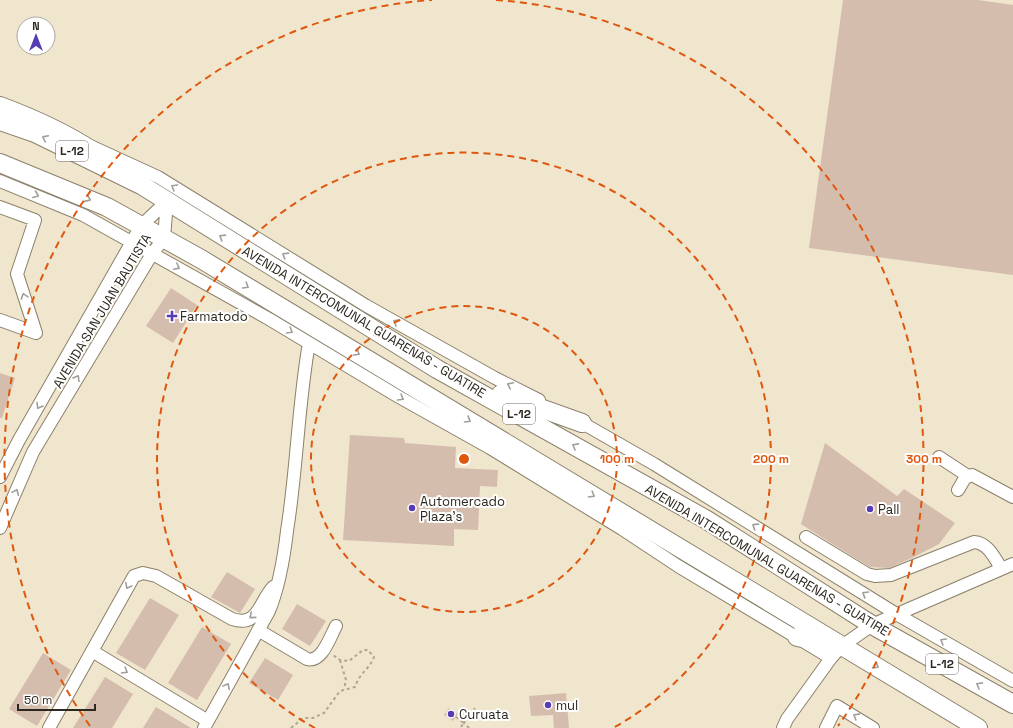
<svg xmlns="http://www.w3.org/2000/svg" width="1013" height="728" viewBox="0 0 1013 728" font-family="'Space Grotesk',sans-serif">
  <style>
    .building { fill: #d5bdae }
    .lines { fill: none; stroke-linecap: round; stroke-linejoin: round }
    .minor-casing { stroke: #8b806a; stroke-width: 14 }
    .highway-casing { stroke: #8b806a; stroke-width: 20 }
    .path { stroke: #aea592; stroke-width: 2; stroke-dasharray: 3 3; stroke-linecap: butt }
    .minor { stroke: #fff; stroke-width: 12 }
    .highway { stroke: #fff; stroke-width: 18 }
    .oneway { stroke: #a09e9a }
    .ring { fill: none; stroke: #df570d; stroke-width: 2; stroke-dasharray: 7 5 }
    .poi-dot { fill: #573db5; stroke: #fff; stroke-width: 1.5 }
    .labels { text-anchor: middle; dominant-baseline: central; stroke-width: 4; stroke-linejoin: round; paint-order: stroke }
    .shield { fill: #fff; stroke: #6c6862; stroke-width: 1 }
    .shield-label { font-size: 12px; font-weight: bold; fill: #2d281f }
    .street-label { font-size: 13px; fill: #2d281f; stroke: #fff }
    .poi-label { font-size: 13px; fill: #2d281f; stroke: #fff; text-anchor: start }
    .centre { fill: #df570d; stroke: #fff; stroke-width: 2 }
    .ring-label { font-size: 12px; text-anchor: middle; font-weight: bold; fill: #df570d; stroke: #fff; stroke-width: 4; stroke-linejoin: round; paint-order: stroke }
  </style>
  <rect width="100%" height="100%" fill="#f0e5cd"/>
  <path class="building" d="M843 0H978L1013 5V275L809 248Z
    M171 288 197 305 173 343 146 326Z
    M0 373 15 378 2 418H0Z
    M350 435 404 438 405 443 456 447 455 468 498 470 497 487 480 486 478 530 454 529V546L343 540Z
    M825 443 897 496 904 489 955 523 939 544 912 558 889 568 870 567 829 542 801 524Z
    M227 572 255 589 240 613 211 597Z
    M150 598 179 615 145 670 116 653Z
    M297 604 326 621 310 646 282 629Z
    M202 627 231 644 197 700 168 683Z
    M43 653 71 670 37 726 9 709Z
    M265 658 293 675 278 700 249 683Z
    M105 677 133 694 112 728H73Z
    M566 693 569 728H554L553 715 531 716 529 696Z
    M156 707 191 728H143Z
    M449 708 458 714 453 721 444 715Z"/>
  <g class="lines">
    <defs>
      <path id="minor" d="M86 144 158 177 365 305 495 378 539 400
        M0 181 83 215 269 319 399 397 490 448 622 529 678 566 831 658
        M0 207 35 220 17 274 36 333
        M0 320 36 333
        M577 420 654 464 898 615 1013 681
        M939 457 968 476
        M0 477 19 440 141 226 167 201
        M958 490 965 478 972 475 1013 497
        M0 528 33 452 152 254 164 238 167 201
        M806 537 867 574 875 576 891 575 974 542C988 543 994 557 1001 568
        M258 630 307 659C322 663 330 637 336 626
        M92 651 208 721
        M49 728 134 576 143 573 156 576 232 619C258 628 259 602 273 587
        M204 728 269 611C279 587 284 557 287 531 297 469 298 405 309 343
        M783 728 787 719 831 658 842 646 872 625 1013 564
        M826 728 837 706 873 728"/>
      <path id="highway" d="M0 106C32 118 62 131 91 150
        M0 121 35 133 143 186 437 369 707 520 872 625 1013 704
        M0 163 107 207 201 259 978 728
        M501 394 582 423
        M797 637 828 643"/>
    </defs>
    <use href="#minor" class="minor-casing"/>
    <use href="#highway" class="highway-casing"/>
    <path class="path" d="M340 660 346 680 344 689
      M456 717 464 723 460 728
      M291 728 303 718H313L324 713 340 691 355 687C360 672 369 670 374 657L368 650H363L349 661 340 660 333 655
      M469 728 464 723 475 708"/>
    <use href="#minor" class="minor"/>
    <use href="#highway" class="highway"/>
  </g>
  <defs><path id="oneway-chevron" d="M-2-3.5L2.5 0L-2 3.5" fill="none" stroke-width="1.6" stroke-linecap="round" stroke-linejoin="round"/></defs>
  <g class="oneway">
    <use href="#oneway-chevron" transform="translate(45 138) rotate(-154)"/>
    <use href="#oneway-chevron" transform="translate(174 187) rotate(-149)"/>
    <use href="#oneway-chevron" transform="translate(36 195) rotate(23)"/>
    <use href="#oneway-chevron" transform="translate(88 199) rotate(24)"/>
    <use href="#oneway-chevron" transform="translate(222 237) rotate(-148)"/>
    <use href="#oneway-chevron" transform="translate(285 255) rotate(-148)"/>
    <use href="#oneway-chevron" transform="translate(177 267) rotate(27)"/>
    <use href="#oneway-chevron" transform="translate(246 286) rotate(31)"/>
    <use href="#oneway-chevron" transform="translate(24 296) rotate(-108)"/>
    <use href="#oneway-chevron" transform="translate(396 322) rotate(-151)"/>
    <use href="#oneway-chevron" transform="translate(290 331) rotate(31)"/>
    <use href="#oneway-chevron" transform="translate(357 353) rotate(31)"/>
    <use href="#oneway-chevron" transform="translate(77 378) rotate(-59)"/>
    <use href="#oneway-chevron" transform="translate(510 385) rotate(-153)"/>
    <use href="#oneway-chevron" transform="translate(401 398) rotate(30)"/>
    <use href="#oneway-chevron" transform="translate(39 406) rotate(120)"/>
    <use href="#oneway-chevron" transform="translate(468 420) rotate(31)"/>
    <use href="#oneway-chevron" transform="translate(575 446) rotate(-151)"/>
    <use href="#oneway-chevron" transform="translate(16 492) rotate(-66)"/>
    <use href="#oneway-chevron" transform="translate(592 495) rotate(31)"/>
    <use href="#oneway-chevron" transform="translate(755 526) rotate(-147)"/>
    <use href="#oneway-chevron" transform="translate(128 586) rotate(118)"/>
    <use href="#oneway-chevron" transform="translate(865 594) rotate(-149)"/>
    <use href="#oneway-chevron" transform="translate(252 616) rotate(140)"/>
    <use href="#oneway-chevron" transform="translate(943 641) rotate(-150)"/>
    <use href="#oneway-chevron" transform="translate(876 666) rotate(31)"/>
    <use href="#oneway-chevron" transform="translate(125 671) rotate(31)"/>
    <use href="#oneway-chevron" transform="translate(979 685) rotate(-151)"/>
    <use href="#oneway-chevron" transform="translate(227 686) rotate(-62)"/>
    <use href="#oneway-chevron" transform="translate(856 716) rotate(-148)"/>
  </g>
  <g class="ring">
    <circle cx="464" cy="459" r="153"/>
    <path d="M315 728A307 307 0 1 1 613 728"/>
    <path d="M90 726A460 460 0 0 1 432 0M496 0A460 460 0 0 1 838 726"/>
  </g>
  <g class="poi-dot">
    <path d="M170 310h4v4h4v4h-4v4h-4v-4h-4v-4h4z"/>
    <circle cx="412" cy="508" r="4"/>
    <circle cx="870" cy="509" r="4"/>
    <circle cx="548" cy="705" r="4"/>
    <circle cx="451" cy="714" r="4"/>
  </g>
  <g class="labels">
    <g class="shield">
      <rect x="56" y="141" width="32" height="20" rx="3"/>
      <rect x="503" y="404" width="32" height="20" rx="3"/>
      <rect x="926" y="654" width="32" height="20" rx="3"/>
    </g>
    <g class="shield-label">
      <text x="72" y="151">L-12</text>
      <text x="519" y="414">L-12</text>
      <text x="942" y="664">L-12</text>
    </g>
    <g class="street-label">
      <text transform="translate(102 311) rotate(-59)">AVENIDA SAN JUAN BAUTISTA</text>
      <text transform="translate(364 322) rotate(31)">AVENIDA INTERCOMUNAL GUARENAS - GUATIRE</text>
      <text transform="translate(767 560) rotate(31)">AVENIDA INTERCOMUNAL GUARENAS - GUATIRE</text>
    </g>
    <g class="poi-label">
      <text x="180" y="316">Farmatodo</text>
      <text x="420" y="501">Automercado<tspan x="420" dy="15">Plaza's</tspan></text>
      <text x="878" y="509">Pall</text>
      <text x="556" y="705">mul</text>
      <text x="459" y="714">Curuata</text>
    </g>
  </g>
  <circle cx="464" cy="459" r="6" class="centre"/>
  <g class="ring-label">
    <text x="617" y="463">100 m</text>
    <text x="771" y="463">200 m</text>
    <text x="924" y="463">300 m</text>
  </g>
  <g transform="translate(36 36)"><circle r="19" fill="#ffffff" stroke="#aba9a5"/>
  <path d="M0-3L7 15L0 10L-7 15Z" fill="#573db5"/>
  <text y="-6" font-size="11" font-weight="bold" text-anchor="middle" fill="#2d281f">N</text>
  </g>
  <path d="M18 704v6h77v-6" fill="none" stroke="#2d281f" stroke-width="2"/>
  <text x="24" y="704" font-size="12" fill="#2d281f" stroke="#ffffff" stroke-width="3" paint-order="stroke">50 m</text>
</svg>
